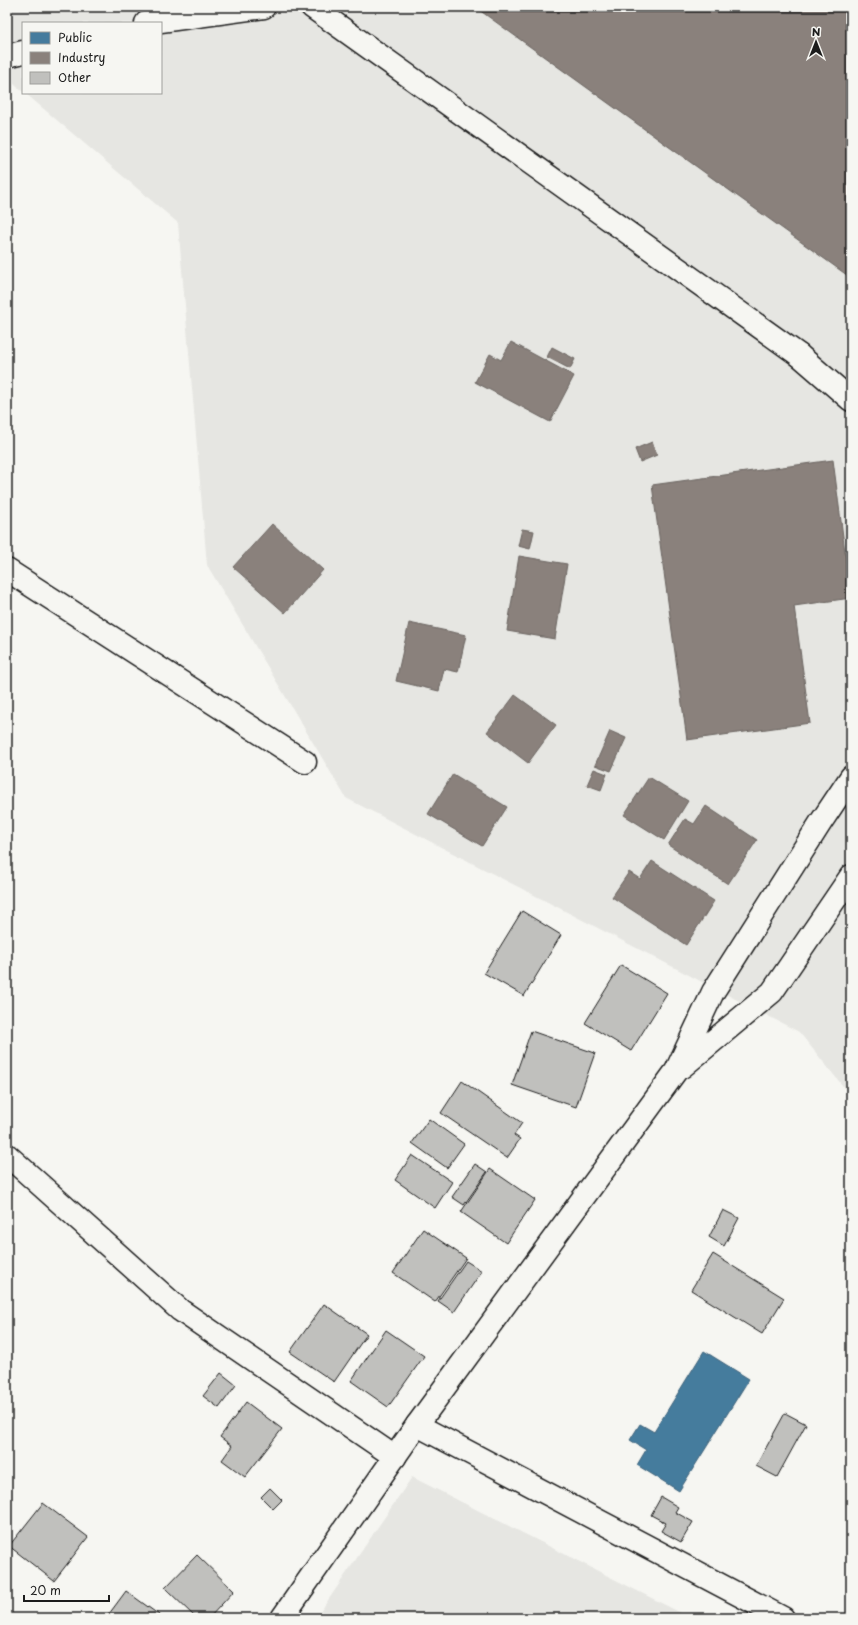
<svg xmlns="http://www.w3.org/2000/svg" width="858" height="1625" viewBox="0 0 858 1625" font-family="'Playpen Sans',sans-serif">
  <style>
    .built { fill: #e6e6e2 }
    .public { fill: #457b9d; stroke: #395e76 }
    .industry { fill: #8a817c; stroke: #69635f }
    .building { fill: #c0c0bd; stroke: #1c1c1c }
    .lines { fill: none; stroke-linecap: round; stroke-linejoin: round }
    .minor-casing { stroke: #1c1c1c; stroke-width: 25 }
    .tertiary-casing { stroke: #1c1c1c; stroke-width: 25 }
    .minor { stroke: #f6f6f2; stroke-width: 22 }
    .tertiary { stroke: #f6f6f2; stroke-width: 22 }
  </style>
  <rect width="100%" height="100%" fill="#f6f6f2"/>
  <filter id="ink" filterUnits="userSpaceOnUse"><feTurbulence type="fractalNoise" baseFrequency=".025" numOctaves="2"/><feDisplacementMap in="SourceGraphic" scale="8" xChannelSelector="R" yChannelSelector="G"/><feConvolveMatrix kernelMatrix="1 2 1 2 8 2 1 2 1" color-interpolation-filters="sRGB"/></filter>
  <g filter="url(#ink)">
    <path class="built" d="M7 7H851V1096L799 1032 346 798 207 565 178 223 25 93H161V23H23V92L7 78Z
      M412 1477 691 1618H316Z"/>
    <path class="public" d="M704 1351 749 1379 679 1491 637 1465 646 1450 630 1440 640 1424 654 1432Z"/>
    <path class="industry" d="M475 7H851V278Z
      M511 342 574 376 550 422 475 382 490 354 501 360Z
      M552 347 575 359 570 369 547 357Z
      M652 442 657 455 640 462 635 449Z
      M833 460 851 598 794 606 810 723 687 740 652 485Z
      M272 524 323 570 285 613 233 567Z
      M522 529 534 531 530 549 518 546Z
      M519 556 567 564 555 639 507 631Z
      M409 623 466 635 458 672 444 669 439 691 396 681Z
      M515 695 556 725 528 763 487 732Z
      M610 731 626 738 611 771 595 765Z
      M594 769 607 774 601 790 587 785Z
      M453 774 507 807 482 846 428 814Z
      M649 777 688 801 664 840 624 815Z
      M706 806 757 840 728 884 668 845 685 819 694 824Z
      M652 861 714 901 686 945 612 897 629 872 640 879Z"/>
    <path class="building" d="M522 911 561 935 524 996 484 973Z
      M621 965 667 993 631 1051 585 1023Z
      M531 1031 595 1053 576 1107 512 1085Z
      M462 1081 522 1123 514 1135 520 1139 507 1158 441 1113Z
      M429 1119 464 1144 447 1168 412 1143Z
      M412 1155 452 1182 435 1208 395 1180Z
      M475 1164 487 1172 464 1205 452 1197Z
      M490 1169 535 1200 506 1243 461 1212Z
      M723 1210 739 1218 724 1246 709 1237Z
      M423 1229 466 1258 435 1302 393 1273Z
      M713 1254 784 1298 762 1334 691 1290Z
      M466 1261 482 1271 454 1312 438 1301Z
      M324 1304 367 1334 334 1382 290 1352Z
      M386 1330 424 1356 388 1407 351 1381Z
      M221 1373 236 1385 219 1408 203 1396Z
      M246 1402 282 1429 245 1477 222 1460 232 1446 220 1437Z
      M785 1413 806 1424 777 1477 756 1466Z
      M270 1488 282 1500 273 1509 261 1497Z
      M661 1497 678 1507 675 1512 693 1522 681 1542 661 1531 666 1523 651 1515Z
      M43 1503 88 1537 54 1581 9 1546Z
      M197 1555 234 1591 209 1618H196L165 1588Z
      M126 1591 162 1617 161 1618H106Z"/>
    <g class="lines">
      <defs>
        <path id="minor" d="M312 7 799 355
          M146 23 264 7
          M7 56 23 52
          M7 570 305 762
          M7 1155 180 1310 395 1457
          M417 1425 783 1618"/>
        <path id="tertiary" d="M799 355 851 400
          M682 1067 772 992 851 876
          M282 1618 417 1425 676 1071 713 992 821 822 851 777"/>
      </defs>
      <use href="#minor" class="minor-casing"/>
      <use href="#tertiary" class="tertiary-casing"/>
      <use href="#minor" class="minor"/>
      <use href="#tertiary" class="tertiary"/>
    </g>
  </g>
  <rect width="858" height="1625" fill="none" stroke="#f6f6f2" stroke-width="24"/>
  <rect x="12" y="12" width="834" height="1601" fill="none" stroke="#1c1c1c" stroke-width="1.5" filter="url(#ink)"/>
  <rect x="22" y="22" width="140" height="72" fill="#f6f6f2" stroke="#9f9f9c"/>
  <rect x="30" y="32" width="20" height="12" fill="#457b9d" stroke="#9f9f9c"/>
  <text x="58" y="42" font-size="12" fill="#1c1c1c">Public</text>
  <rect x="30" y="52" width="20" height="12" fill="#8a817c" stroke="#9f9f9c"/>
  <text x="58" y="62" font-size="12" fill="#1c1c1c">Industry</text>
  <rect x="30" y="72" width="20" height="12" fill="#c0c0bd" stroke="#9f9f9c"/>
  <text x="58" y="82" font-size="12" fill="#1c1c1c">Other</text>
  <g transform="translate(816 42)" stroke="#f6f6f2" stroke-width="3" paint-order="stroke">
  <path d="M0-3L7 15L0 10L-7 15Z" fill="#1c1c1c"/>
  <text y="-6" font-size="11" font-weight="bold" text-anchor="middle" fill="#1c1c1c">N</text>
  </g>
  <path d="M24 1595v6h85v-6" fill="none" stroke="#1c1c1c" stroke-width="2"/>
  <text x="30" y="1595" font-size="12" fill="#1c1c1c" stroke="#f6f6f2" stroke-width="3" paint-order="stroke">20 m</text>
</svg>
